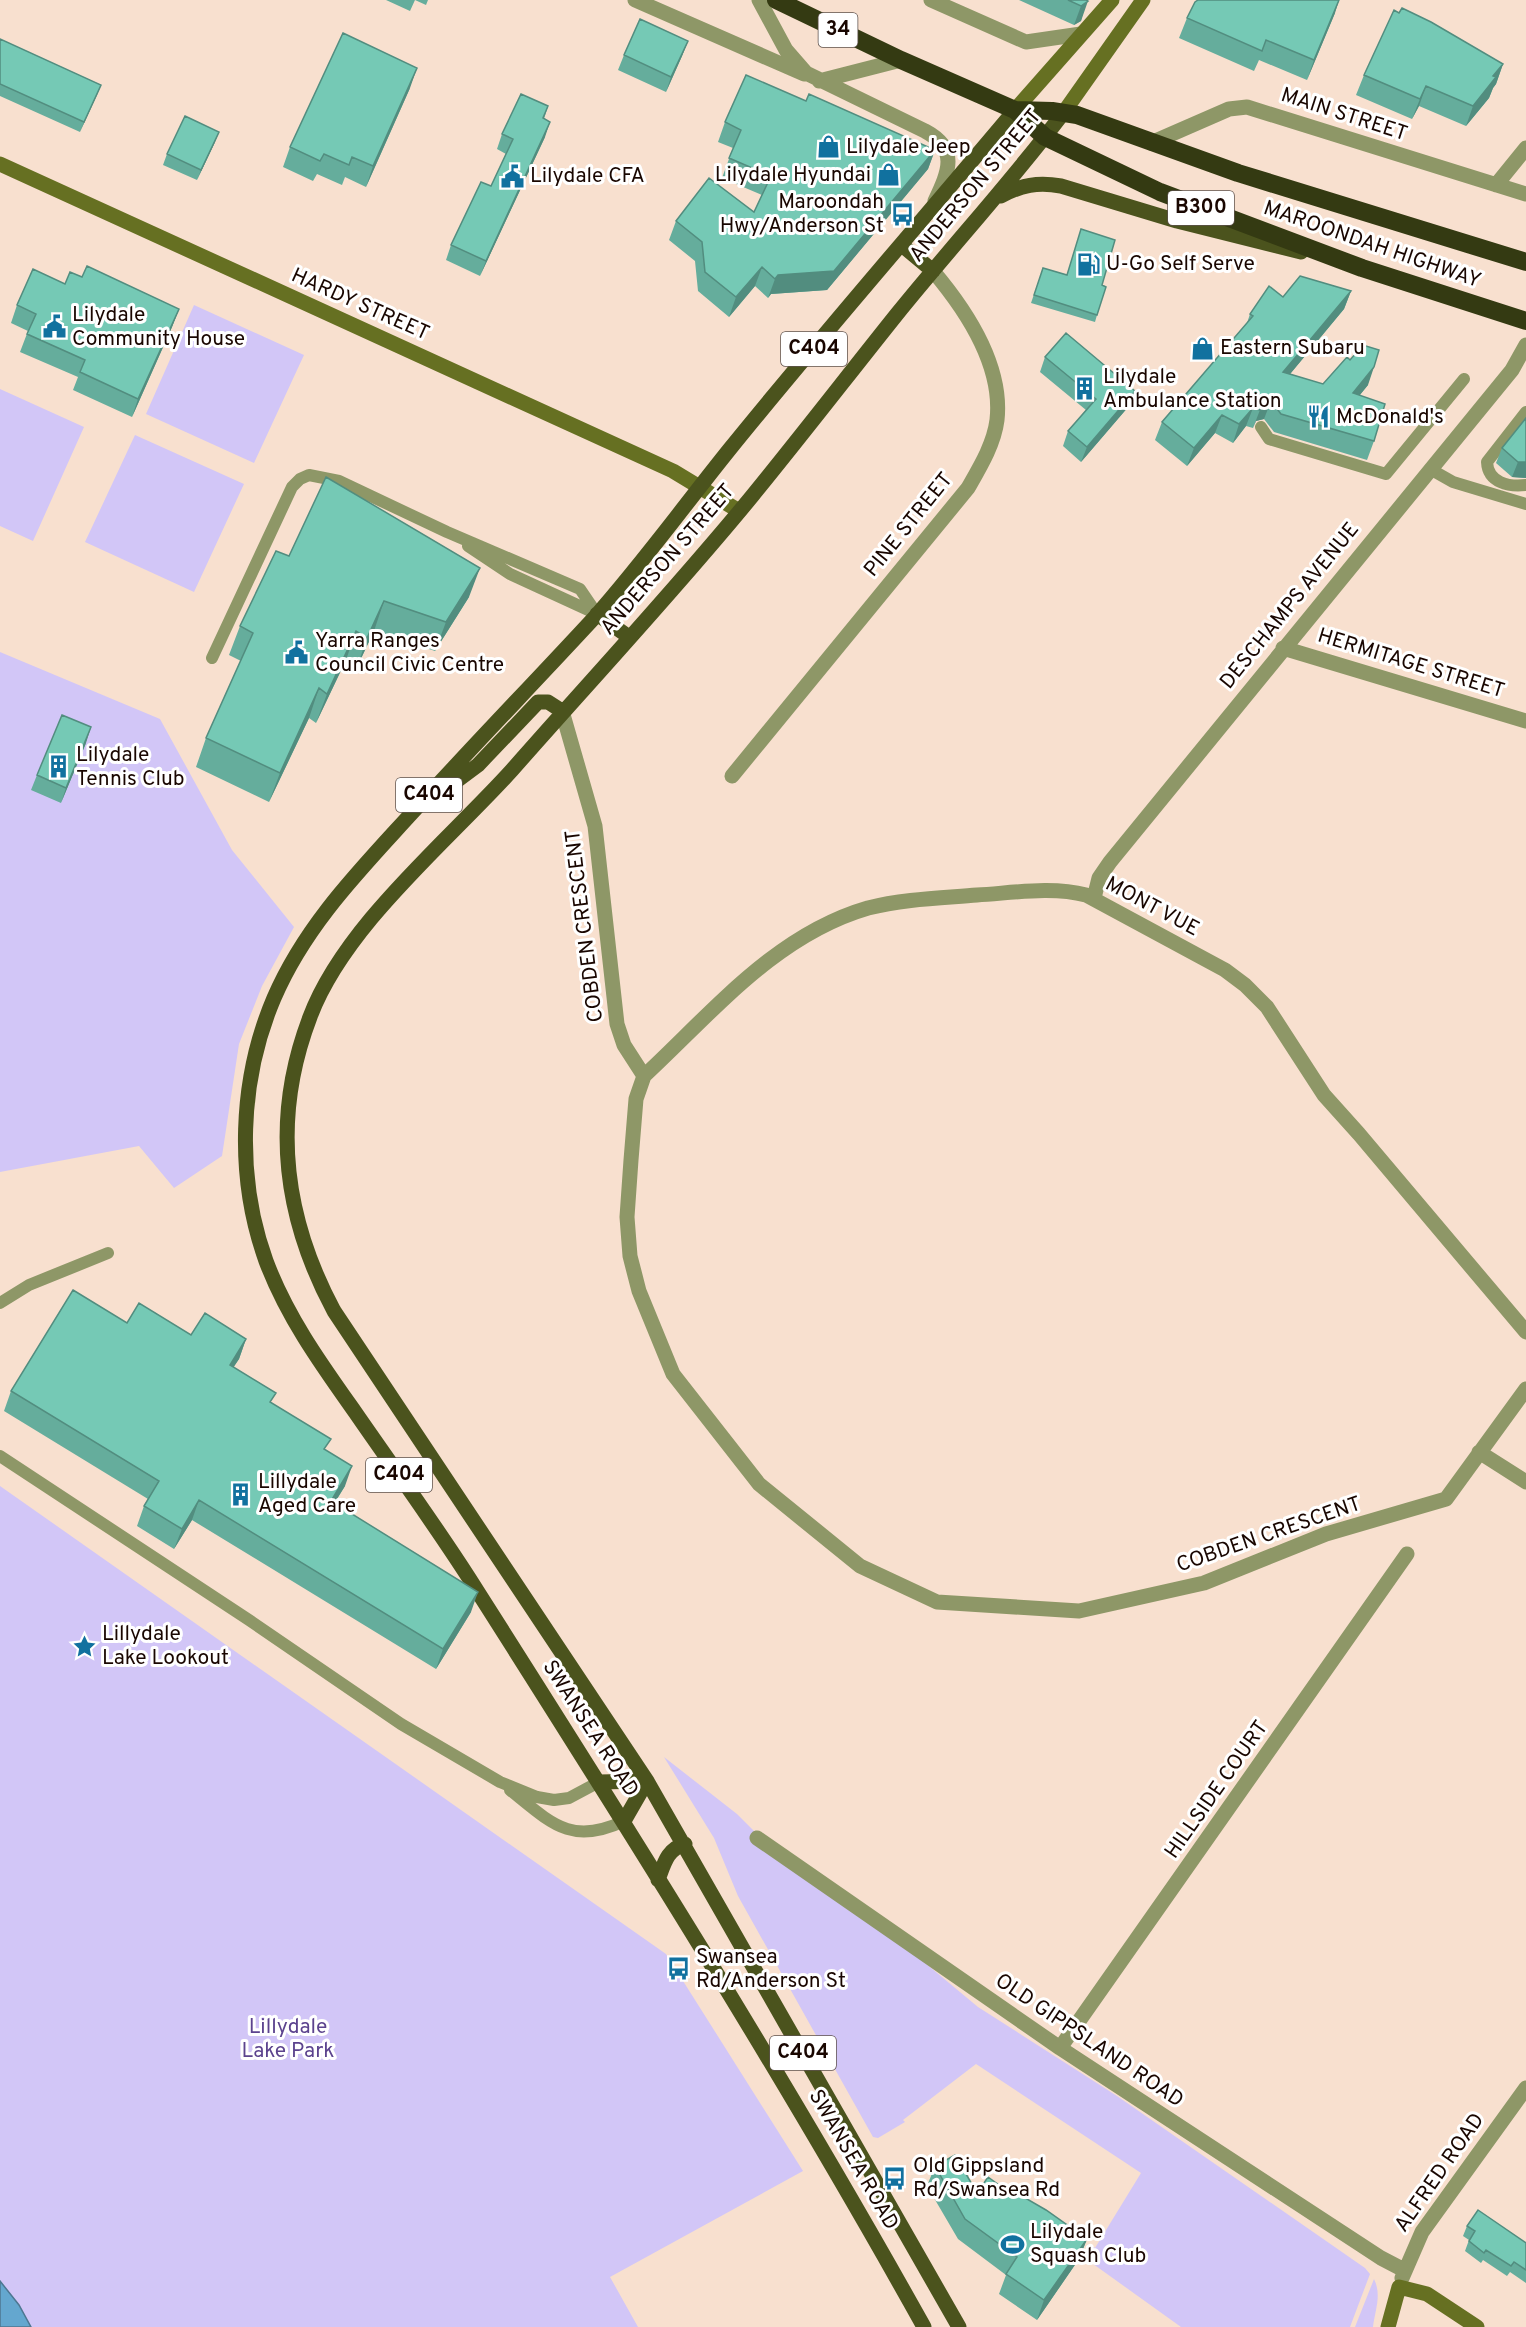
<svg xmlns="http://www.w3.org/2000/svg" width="1526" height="2327" viewBox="0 0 1526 2327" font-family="Overpass,sans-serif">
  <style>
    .green { fill: #d2c6f7 }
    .water { fill: #64a7cf; stroke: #4e7791; stroke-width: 1.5 }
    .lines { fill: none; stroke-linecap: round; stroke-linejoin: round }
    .lane { stroke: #8e9767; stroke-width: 12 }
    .street { stroke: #8e9767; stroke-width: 15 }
    .secondary { stroke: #667022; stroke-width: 15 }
    .primary { stroke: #4b531d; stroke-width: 15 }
    .highway { stroke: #343a12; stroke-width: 18 }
    .wall { fill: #65ad9c }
    .shaded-wall { fill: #528d7f }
    .building { fill: #75c9b5; stroke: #528d7f; stroke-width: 1.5 }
    .labels { text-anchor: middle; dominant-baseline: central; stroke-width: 6; stroke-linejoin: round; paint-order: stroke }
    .shield { fill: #fff; stroke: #5e514c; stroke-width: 1.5 }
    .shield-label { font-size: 20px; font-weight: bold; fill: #190600 }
    .street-label { font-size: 21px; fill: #190600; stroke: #fff }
    .poi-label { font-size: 21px; fill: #190600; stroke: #fff; text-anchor: start }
    .park-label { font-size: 21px; fill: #5c438e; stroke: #fff }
  </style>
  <rect width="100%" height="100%" fill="#f8e0cf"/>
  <path class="green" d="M194 305 304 355 254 463 146 414Z
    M0 389 84 427 33 541 0 526Z
    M135 435 244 484 194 592 85 542Z
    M0 652 160 719 232 850 294 927 262 986 239 1044 222 1156 174 1188 139 1146 0 1172Z
    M0 1486 666 1954 803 2171 610 2277 638 2327H0Z
    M664 1757 737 1814 773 1850 883 1928 978 2007 1117 2096 1365 2268 1370 2274 1350 2327H1181L1082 2256 1089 2244 1095 2248 1141 2173 976 2064 903 2120 905 2122 878 2138 873 2137 738 1896 714 1838Z
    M1374 2279C1382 2295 1375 2310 1373 2327H1355Z"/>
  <path class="water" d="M0 2281 19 2305 31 2327H0Z"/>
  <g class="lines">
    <path class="lane" d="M1526 412 1487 462C1488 483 1509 487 1526 485
      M1261 427 1269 439 1386 474 1464 379
      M1430 469 1453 482 1526 504
      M468 546 510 574 597 614
      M212 658 292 487 300 479 309 475 339 481 447 532 580 589 597 614
      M0 1303 29 1285 108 1253
      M0 1456 249 1620 401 1724 500 1782 537 1797 554 1800 569 1798 599 1782
      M510 1790C551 1823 571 1846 624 1821"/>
    <path class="street" d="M635 0 804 74
      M759 0 786 50 806 73 925 131C959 149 949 171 935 201
      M931 0 1026 42 1081 34
      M819 81 901 60
      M1151 143 1229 109 1247 107 1526 194
      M1496 185 1526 148
      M1283 648 1526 721
      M562 711 595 826 617 1024 624 1045 644 1076 636 1099 631 1160 627 1217 630 1256 639 1291 673 1374 759 1484 860 1566 937 1602 1079 1611 1204 1583 1326 1534 1446 1499 1526 1389
      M732 776 968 488C980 467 994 444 997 420 1003 366 966 310 933 271
      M1094 898 1099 878 1110 862 1512 370 1526 345
      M644 1076C712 1013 775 935 868 908 903 899 941 898 977 895 1012 893 1052 886 1086 895L1225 970 1245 985 1267 1007 1324 1095 1359 1134 1526 1332
      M1479 1452 1526 1482
      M757 1838 1060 2048 1381 2258 1404 2270
      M1060 2048 1407 1554
      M1402 2278 1422 2232 1526 2088"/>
    <path class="secondary" d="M1015 110 1112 0
      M1064 112 1143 0
      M0 164 673 471 739 511
      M1388 2327 1399 2287 1427 2294 1477 2327"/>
    <path class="primary" d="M1001 196C1021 185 1038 182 1061 186L1177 221 1301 252
      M903 246 933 271
      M597 614 629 637
      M435 797 478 765 538 702H548L562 711
      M599 1782 647 1781
      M624 1821 647 1781
      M658 1880C664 1864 667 1849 685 1844
      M924 2327C782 2072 626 1825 469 1578 433 1522 393 1467 355 1412 321 1364 287 1317 266 1261 236 1178 239 1080 274 998 305 926 358 872 410 815 470 749 533 684 594 618 642 564 684 506 729 450 822 335 920 223 1015 110
      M959 2327 647 1781 334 1311C283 1216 271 1119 310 1017 344 926 447 842 512 770 592 679 677 588 753 495 802 435 849 374 897 314 952 246 1011 182 1064 112"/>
    <path class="highway" d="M776 0 901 60 1015 110 1045 137 1160 192 1362 268 1526 321
      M1015 110 1052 111 1077 115 1238 173 1526 262"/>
  </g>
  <path class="wall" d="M386 0H428L426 5 415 0 410 11Z
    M1019 0H1086L1081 21 1074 25Z
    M1335 13 1307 80 1259 60 1254 71 1179 38 1187 18Z
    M0 39 101 85 80 132 0 96Z
    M688 41 682 56 666 92 618 70 624 55Z
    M1503 64 1496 84 1493 88 1489 98 1466 126 1419 106 1412 119 1356 95 1364 75Z
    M410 88 366 187 345 177 342 185 317 174 313 181 283 167 290 147Z
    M806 101 935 150 928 169 827 290 771 294 768 298 755 286 729 317 698 291 695 261 669 240 676 221 754 212 762 195 722 178 733 148 718 142 725 122Z
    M548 106 544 119 545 137 480 276 446 260 451 245 491 186 506 154 497 149 502 134Z
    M215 142 197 180 163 165 167 154Z
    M1043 268 1102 285 1097 315 1095 322 1031 303Z
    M82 277 179 309 172 327 132 417 73 390 78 377 20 352 28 331 11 323 17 305 65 284Z
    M1351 291 1344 309 1290 374 1323 384 1368 385 1359 396 1374 441 1367 460 1274 432 1264 419 1256 421 1253 428 1246 426 1233 443 1215 433 1187 466 1155 440 1162 422 1247 323 1250 314 1283 297Z
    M1045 357 1135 391 1129 406 1081 462 1063 446 1068 431 1086 410 1040 372Z
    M1526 418V478L1512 477 1496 463 1502 448Z
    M289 556 469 597 435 651 374 631 357 667 346 660 316 723 309 718 269 802 196 767 206 738 241 661 229 655 240 626Z
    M86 743 61 803 31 790 37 775Z
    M127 1323 191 1335 246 1339 239 1359 233 1367 272 1403 326 1451 345 1486 334 1504 471 1612 436 1669 192 1520 174 1549 137 1526 144 1506 148 1499 4 1411 11 1391Z
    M935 2166 977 2193 1006 2190 1087 2239 1079 2259 1037 2320 999 2294 1006 2275 958 2239 927 2186Z
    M1467 2226 1526 2243V2283L1510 2272 1507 2276 1483 2260 1481 2263 1465 2251 1469 2240 1463 2236Z"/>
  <path class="shaded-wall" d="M1339 0 1335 13 1307 80 1314 60Z
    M1088 1 1081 21 1074 25 1081 6Z
    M688 41 682 56 666 92 671 77Z
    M1503 64 1496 84 1493 88 1489 98 1466 126 1473 106 1493 76Z
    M417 68 410 88 366 187 373 166Z
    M101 85 97 95 80 132 84 122Z
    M1426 86 1419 106 1412 119 1420 99Z
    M550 122 545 137 480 276 486 261Z
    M219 132 215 142 197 180 201 170Z
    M935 150 928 169 827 290 771 294 768 298 775 279 778 275Z
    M762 267 755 286 729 317 736 297Z
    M1351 291 1344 309 1276 391 1283 372Z
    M179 309 172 327 132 417 138 399Z
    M1374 367 1368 385 1346 412 1353 393Z
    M1135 391 1129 406 1081 462 1087 447Z
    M1271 401 1264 419 1256 421 1253 428 1263 402Z
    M1253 408 1246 426 1233 443 1239 424Z
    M1222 415 1215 433 1187 466 1194 448Z
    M1518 462H1526V478L1512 477Z
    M480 568 469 597 435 651 446 622Z
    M384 601 374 631 357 667 367 638Z
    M356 631 346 660 316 723 327 694Z
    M319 688 309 718 269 802 280 773Z
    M91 727 86 743 61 803 66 788Z
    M246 1339 239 1359 222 1385 230 1365Z
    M352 1466 345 1486 323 1521 331 1501Z
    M199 1500 192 1520 174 1549 182 1529Z
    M478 1592 471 1612 436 1669 443 1649Z
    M1087 2239 1079 2259 1037 2320 1044 2300Z"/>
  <path class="building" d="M1068 0H1086L1088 1 1081 6Z
    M1198 0H1339L1314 60 1266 40 1262 51 1187 18 1195 2Z
    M1402 8 1431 22 1503 64 1493 76 1496 77 1473 106 1426 86 1420 99 1364 75 1394 10 1399 13Z
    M640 19 688 41 671 77 624 55Z
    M343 33 417 68 373 166 352 157 349 165 324 154 320 161 290 147Z
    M0 39 101 85 84 122 0 84Z
    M746 75 806 101 809 94 935 150 834 271 778 275 775 279 762 267 736 297 705 272 702 242 676 221 709 178 754 212 771 176 729 158 741 130 725 122Z
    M521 94 548 106 543 118 550 122 486 261 451 245 481 182 491 186 513 139 502 134Z
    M185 116 219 132 201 170 167 154Z
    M1081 229 1115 240 1102 285 1106 287 1097 315 1034 295 1043 268 1067 275Z
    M87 266 179 309 138 399 80 372 85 360 27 334 36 314 17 305 33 269 65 284 70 272 82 277Z
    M1300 276 1351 291 1283 372 1323 384 1347 357 1350 360 1363 345 1379 350 1374 367 1353 393 1385 404 1374 441 1281 414 1271 401 1263 402 1260 410 1253 408 1239 424 1222 415 1194 448 1162 422 1253 316 1250 314 1269 286 1283 297Z
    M1066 333 1135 391 1087 447 1068 431 1096 399 1045 357Z
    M1526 418V462H1518L1502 448Z
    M326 477 480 568 446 622 384 601 367 638 356 631 327 694 319 688 280 773 206 738 253 633 240 626 276 551 289 556Z
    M62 715 91 727 66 788 37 775Z
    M73 1290 127 1323 139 1303 191 1335 205 1313 246 1339 230 1365 276 1393 270 1402 331 1439 324 1449 352 1466 331 1501 478 1592 443 1649 199 1500 182 1529 144 1506 159 1481 11 1391Z
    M955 2155 977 2193 988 2177 1006 2190 1008 2188 1046 2210 1087 2239 1044 2300 1006 2274 1017 2257 965 2219 935 2166Z
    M1478 2210 1526 2243V2270L1514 2262 1511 2266 1486 2250 1484 2253 1469 2241 1475 2231 1467 2226Z"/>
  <defs>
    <symbol id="shop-bare" viewBox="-9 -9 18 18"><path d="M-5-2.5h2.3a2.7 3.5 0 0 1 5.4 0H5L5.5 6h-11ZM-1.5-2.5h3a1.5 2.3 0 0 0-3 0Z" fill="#11719f" stroke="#fff" stroke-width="2.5" paint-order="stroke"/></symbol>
    <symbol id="civic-bare" viewBox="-9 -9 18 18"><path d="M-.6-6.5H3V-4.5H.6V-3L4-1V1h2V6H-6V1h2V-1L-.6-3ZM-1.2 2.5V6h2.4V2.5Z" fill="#11719f" stroke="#fff" stroke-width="2.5" paint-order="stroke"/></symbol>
    <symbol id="bus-bare" viewBox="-9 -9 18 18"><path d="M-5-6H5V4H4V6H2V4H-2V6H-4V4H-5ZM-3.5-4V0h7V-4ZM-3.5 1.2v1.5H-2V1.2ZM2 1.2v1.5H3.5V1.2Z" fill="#11719f" stroke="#fff" stroke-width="2.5" paint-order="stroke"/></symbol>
    <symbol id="fuel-bare" viewBox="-9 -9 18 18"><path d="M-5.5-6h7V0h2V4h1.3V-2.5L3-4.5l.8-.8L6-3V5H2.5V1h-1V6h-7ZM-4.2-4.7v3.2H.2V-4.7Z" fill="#11719f" stroke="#fff" stroke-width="2.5" paint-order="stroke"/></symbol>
    <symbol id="building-bare" viewBox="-9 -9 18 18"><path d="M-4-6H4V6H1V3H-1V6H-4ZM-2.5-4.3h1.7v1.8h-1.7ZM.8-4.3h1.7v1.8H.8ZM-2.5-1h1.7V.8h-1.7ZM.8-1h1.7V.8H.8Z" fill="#11719f" stroke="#fff" stroke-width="2.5" paint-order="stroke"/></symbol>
    <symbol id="restaurant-bare" viewBox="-9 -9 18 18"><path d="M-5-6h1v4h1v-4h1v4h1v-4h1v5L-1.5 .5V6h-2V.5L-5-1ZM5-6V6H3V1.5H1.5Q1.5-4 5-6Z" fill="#11719f" stroke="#fff" stroke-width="2.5" paint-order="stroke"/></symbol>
    <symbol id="sight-bare" viewBox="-9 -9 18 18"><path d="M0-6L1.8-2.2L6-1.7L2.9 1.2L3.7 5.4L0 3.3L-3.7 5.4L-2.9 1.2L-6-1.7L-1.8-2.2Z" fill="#11719f" stroke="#fff" stroke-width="2.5" paint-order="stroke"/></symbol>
    <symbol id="stadium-bare" viewBox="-9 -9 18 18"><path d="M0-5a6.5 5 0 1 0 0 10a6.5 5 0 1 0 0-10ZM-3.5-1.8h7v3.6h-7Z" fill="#11719f" stroke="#fff" stroke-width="2.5" paint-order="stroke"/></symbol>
  </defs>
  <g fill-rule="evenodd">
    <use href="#shop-bare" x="812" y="130" width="33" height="33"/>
    <use href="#shop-bare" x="872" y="158" width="33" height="33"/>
    <use href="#civic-bare" x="496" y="160" width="33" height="33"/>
    <use href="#bus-bare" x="886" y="198" width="33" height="33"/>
    <use href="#fuel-bare" x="1072" y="248" width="33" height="33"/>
    <use href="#civic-bare" x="38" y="310" width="33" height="33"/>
    <use href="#shop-bare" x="1186" y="332" width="33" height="33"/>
    <use href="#building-bare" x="1068" y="372" width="33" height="33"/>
    <use href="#restaurant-bare" x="1302" y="400" width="33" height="33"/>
    <use href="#civic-bare" x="280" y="636" width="33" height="33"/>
    <use href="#building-bare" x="42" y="750" width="33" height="33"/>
    <use href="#building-bare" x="224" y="1478" width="33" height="33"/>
    <use href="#sight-bare" x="68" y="1630" width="33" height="33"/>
    <use href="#bus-bare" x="662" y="1952" width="33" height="33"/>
    <use href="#bus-bare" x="878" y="2162" width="33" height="33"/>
    <use href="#stadium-bare" x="996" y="2228" width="33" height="33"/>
  </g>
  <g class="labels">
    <g class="shield">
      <rect x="818.5" y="13" width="39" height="34" rx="4.5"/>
      <rect x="1168" y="191" width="66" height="34" rx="4.5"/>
      <rect x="781" y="332" width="66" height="34" rx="4.5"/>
      <rect x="396" y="778" width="66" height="34" rx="4.5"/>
      <rect x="366" y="1458" width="66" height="34" rx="4.5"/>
      <rect x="770" y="2036" width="66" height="34" rx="4.5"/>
    </g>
    <g class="shield-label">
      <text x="838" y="30">34</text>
      <text x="1201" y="208">B300</text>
      <text x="814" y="349">C404</text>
      <text x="429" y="795">C404</text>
      <text x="399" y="1475">C404</text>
      <text x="803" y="2053">C404</text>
    </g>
    <g class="street-label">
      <text transform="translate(1344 115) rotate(18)">MAIN STREET</text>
      <text transform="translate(976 186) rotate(-50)">ANDERSON STREET</text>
      <text transform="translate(1372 245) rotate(19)">MAROONDAH HIGHWAY</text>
      <text transform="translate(360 305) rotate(24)">HARDY STREET</text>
      <text transform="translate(909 525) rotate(-51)">PINE STREET</text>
      <text transform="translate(668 560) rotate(-49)">ANDERSON STREET</text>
      <text transform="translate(1290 606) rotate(-51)">DESCHAMPS AVENUE</text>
      <text transform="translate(1411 664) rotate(17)">HERMITAGE STREET</text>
      <text transform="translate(1152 907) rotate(28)">MONT VUE</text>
      <text transform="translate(585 926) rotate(-97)">COBDEN CRESCENT</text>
      <text transform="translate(1269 1535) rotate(-19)">COBDEN CRESCENT</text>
      <text transform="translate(590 1729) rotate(57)">SWANSEA ROAD</text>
      <text transform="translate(1217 1790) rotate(-55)">HILLSIDE COURT</text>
      <text transform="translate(1089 2041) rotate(34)">OLD GIPPSLAND ROAD</text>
      <text transform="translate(853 2160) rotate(60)">SWANSEA ROAD</text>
      <text transform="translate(1440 2173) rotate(-55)">ALFRED ROAD</text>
    </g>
    <g class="poi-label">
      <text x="846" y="147">Lilydale Jeep</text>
      <text x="871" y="175" text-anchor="end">Lilydale Hyundai</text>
      <text x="530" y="176">Lilydale CFA</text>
      <text x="884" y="202" text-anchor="end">Maroondah<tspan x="884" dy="24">Hwy/Anderson St</tspan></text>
      <text x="1106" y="264">U-Go Self Serve</text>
      <text x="72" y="315">Lilydale<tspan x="72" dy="24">Community House</tspan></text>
      <text x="1220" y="348">Eastern Subaru</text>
      <text x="1103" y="377">Lilydale<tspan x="1103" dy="24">Ambulance Station</tspan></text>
      <text x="1336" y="417">McDonald's</text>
      <text x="315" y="641">Yarra Ranges<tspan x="315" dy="24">Council Civic Centre</tspan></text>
      <text x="76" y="755">Lilydale<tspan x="76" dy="24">Tennis Club</tspan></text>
      <text x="258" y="1482">Lillydale<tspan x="258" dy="24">Aged Care</tspan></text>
      <text x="102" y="1634">Lillydale<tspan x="102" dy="24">Lake Lookout</tspan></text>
      <text x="696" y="1957">Swansea<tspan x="696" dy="24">Rd/Anderson St</tspan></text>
      <text x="913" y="2166">Old Gippsland<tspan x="913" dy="24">Rd/Swansea Rd</tspan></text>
      <text x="1030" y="2232">Lilydale<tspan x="1030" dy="24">Squash Club</tspan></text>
    </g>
    <g class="park-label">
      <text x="288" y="2027">Lillydale<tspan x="288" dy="24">Lake Park</tspan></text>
    </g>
  </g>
</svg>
